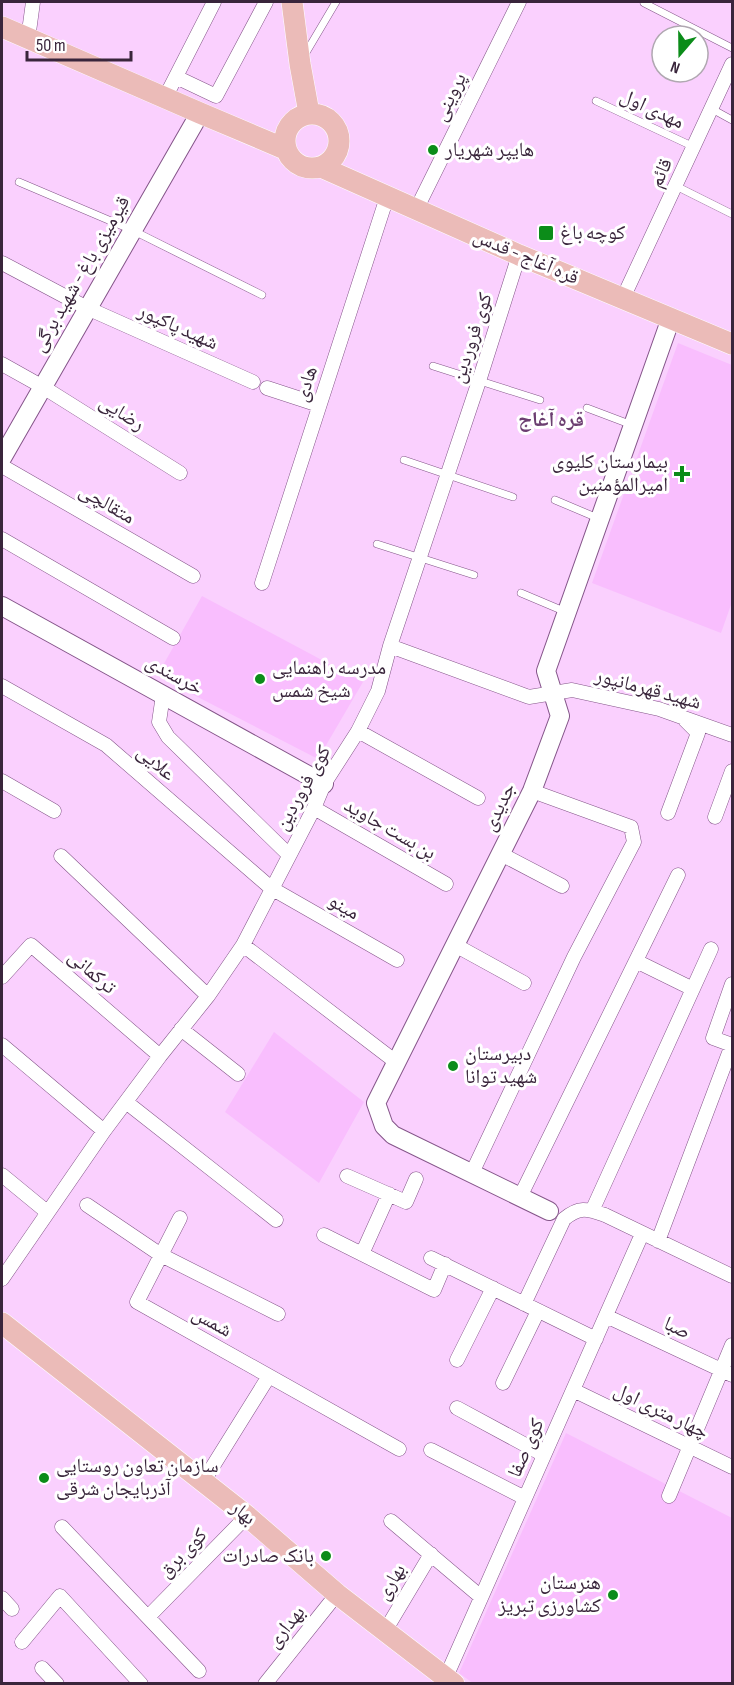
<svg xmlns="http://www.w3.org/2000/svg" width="734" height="1685" viewBox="0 0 734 1685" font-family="'Sofia Sans Condensed','Noto Naskh Arabic',sans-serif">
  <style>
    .built { fill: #f9befe }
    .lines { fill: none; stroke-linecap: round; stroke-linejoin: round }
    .lane-casing { stroke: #845589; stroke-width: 8 }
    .street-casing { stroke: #845589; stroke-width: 15 }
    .secondary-casing { stroke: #845589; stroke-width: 20 }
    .primary-casing { stroke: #fff; stroke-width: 22 }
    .lane { stroke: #fff; stroke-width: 7 }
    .street { stroke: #fff; stroke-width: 14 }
    .secondary { stroke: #fff; stroke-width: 18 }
    .primary { stroke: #ebbbb8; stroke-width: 21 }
    .poi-dot { fill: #0b8c19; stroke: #fff; stroke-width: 2 }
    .labels { text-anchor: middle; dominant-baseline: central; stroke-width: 6; stroke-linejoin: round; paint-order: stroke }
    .street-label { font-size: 20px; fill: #39253b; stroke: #fff }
    .poi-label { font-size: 20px; fill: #39253b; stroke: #fff; text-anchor: start }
    .neighbourhood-label { font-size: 21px; font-weight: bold; fill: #6c3e71; stroke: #fff }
  </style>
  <rect width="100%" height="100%" fill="#fad0fe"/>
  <path class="built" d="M678 343 732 365V602L721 633 592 583Z
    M202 596 363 682 318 759 157 676Z
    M274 1032 364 1102 319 1183 225 1112Z
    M566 1433 732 1518V1683L474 1684 459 1673Z"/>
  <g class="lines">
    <defs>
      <path id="lane" d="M644 3 732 48
        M304 56 336 2
        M596 101 694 147
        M712 109 732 120
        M19 182 132 230 262 295
        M676 186 732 214
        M433 366 540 400
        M587 408 632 425
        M404 460 513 497
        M555 500 600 519
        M377 544 474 575
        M521 593 566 612"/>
      <path id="street" d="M28 39 33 2
        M176 77 216 96 266 2
        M165 98 214 2
        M416 210 519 2
        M2 263 87 308 253 382
        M623 298 732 64
        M2 364 43 387 180 473
        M267 388 319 405
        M2 466 193 576
        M2 539 173 638
        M262 583 387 197
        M390 646 529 697 572 690 659 709 732 735
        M2 686 106 745 271 888 397 960
        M163 695 159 722 168 737 289 855
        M358 731 478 798
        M2 781 54 811
        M314 808 446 884
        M668 813 698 733 685 720
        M715 817 732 771
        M501 854 562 886
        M61 856 208 996
        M243 945 396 1062
        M455 945 524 983
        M636 961 693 989
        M2 977 31 945 160 1056
        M732 984 713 1038 732 1045
        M181 1029 238 1074
        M2 1045 104 1131
        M126 1102 276 1220
        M472 1173 574 957 634 842 631 827 532 791
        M2 1175 47 1212
        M347 1176 406 1202 416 1179
        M520 1197 678 875
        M87 1205 161 1255 278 1314
        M592 1211 711 949
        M180 1218 137 1302 399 1449
        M324 1235 434 1290 445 1264
        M658 1241 732 1045
        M362 1254 389 1194
        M431 1258 596 1339
        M2 1279 104 1131 160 1056 208 996 243 945 314 808 324 784 358 731 378 691 390 646 479 381 519 255
        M524 1304 564 1219C579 1206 587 1209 605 1215L732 1276
        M606 1316 732 1375
        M457 1360 493 1288
        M503 1383 538 1311
        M573 1390 732 1467
        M457 1408 544 1455
        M431 1450 525 1498
        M203 1482 269 1376
        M669 1496 732 1345
        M391 1521 481 1597
        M62 1527 199 1671
        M2 1598 12 1609
        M148 1617 247 1516
        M385 1631 431 1554
        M22 1642 60 1596 141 1684
        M42 1668 57 1684
        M446 1677 642 1234
        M265 1684 337 1594"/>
      <path id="secondary" d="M2 458 200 113
        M2 606 324 784
        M549 1211 393 1135 384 1126 376 1103 532 791 560 716 546 671 671 318"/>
      <path id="primary" d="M292 2 300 64 309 113
        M2 27 200 113 285 149
        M285 141a27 27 0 1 1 54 0a27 27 0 1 1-54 0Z
        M321 167 519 255 732 344
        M2 1323 247 1516 337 1594 454 1684"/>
    </defs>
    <use href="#lane" class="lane-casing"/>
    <use href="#street" class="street-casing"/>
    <use href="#secondary" class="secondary-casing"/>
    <use href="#primary" class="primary-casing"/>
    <use href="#lane" class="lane"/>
    <use href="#street" class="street"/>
    <use href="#secondary" class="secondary"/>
    <use href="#primary" class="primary"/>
  </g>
  <g class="poi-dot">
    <circle cx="433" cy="150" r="6"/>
    <rect x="538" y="225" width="16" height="16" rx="3"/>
    <path d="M679 465h6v6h6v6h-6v6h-6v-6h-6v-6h6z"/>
    <circle cx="260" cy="679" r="6"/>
    <circle cx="453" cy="1066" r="6"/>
    <circle cx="44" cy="1478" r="6"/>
    <circle cx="326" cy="1556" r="6"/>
    <circle cx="613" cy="1595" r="6"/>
  </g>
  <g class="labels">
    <g class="street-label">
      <text transform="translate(450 97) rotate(-64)">پروینی</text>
      <text transform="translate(652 109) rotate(25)">مهدی اول</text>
      <text transform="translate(661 173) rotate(-65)">قائم</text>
      <text transform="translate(526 257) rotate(23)">قره آغاج - قدس</text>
      <text transform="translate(81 274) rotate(-60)">قیرمیزی باغ - شهید برگی</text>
      <text transform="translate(178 327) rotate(24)">شهید پاکپور</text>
      <text transform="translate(472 338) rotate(-72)">کوی فروردین</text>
      <text transform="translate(306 384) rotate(-72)">هادی</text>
      <text transform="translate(122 413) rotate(32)">رضایی</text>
      <text transform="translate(107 504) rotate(30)">متقالچی</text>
      <text transform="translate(174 675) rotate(29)">خرسندی</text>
      <text transform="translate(648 689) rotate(15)">شهید قهرمانپور</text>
      <text transform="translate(156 763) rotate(41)">علایی</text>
      <text transform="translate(303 788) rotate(-61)">کوی فروردین</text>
      <text transform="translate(499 807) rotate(-64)">جدیدی</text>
      <text transform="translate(390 829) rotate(30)">بن بست جاوید</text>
      <text transform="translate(344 907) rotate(30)">مینو</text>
      <text transform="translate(92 972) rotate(41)">ترکمانی</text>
      <text transform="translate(212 1322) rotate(29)">شمس</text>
      <text transform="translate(677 1328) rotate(25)">صبا</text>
      <text transform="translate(661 1411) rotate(26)">چهار متری اول</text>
      <text transform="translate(526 1448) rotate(-66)">کوی صفا</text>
      <text transform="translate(243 1513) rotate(39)">بهار</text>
      <text transform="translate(183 1553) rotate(-46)">کوی برق</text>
      <text transform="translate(391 1582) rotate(-59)">بهاری</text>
      <text transform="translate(286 1627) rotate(-51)">بهداری</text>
    </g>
    <g class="poi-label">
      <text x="445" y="150">هایپر شهریار</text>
      <text x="560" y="233">کوچه باغ</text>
      <text x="668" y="462" text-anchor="end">بیمارستان کلیوی<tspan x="668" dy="23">امیرالمؤمنین</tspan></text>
      <text x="272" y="668">مدرسه راهنمایی<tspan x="272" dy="23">شیخ شمس</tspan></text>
      <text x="465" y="1054">دبیرستان<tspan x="465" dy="23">شهید توانا</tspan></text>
      <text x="56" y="1466">سازمان تعاون روستایی<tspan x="56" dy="23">آذربایجان شرقی</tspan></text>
      <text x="314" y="1556" text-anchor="end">بانک صادرات</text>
      <text x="601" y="1583" text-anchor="end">هنرستان<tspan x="601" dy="23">کشاورزی تبریز</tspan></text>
    </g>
    <g class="neighbourhood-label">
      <text x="551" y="419">قره آغاج</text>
    </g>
  </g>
  <rect width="734" height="1685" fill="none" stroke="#39253b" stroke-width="6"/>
  <g transform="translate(680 54) rotate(200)"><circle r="28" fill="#ffffff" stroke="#b0a8b1" stroke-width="1.5"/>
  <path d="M0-4.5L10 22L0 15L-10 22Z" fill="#0b8c19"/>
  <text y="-9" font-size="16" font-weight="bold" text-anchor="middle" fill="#39253b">N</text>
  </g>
  <path d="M27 51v9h104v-9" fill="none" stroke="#39253b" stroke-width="3"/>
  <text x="36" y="51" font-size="18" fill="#39253b" stroke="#ffffff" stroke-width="4.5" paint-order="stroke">50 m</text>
</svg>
